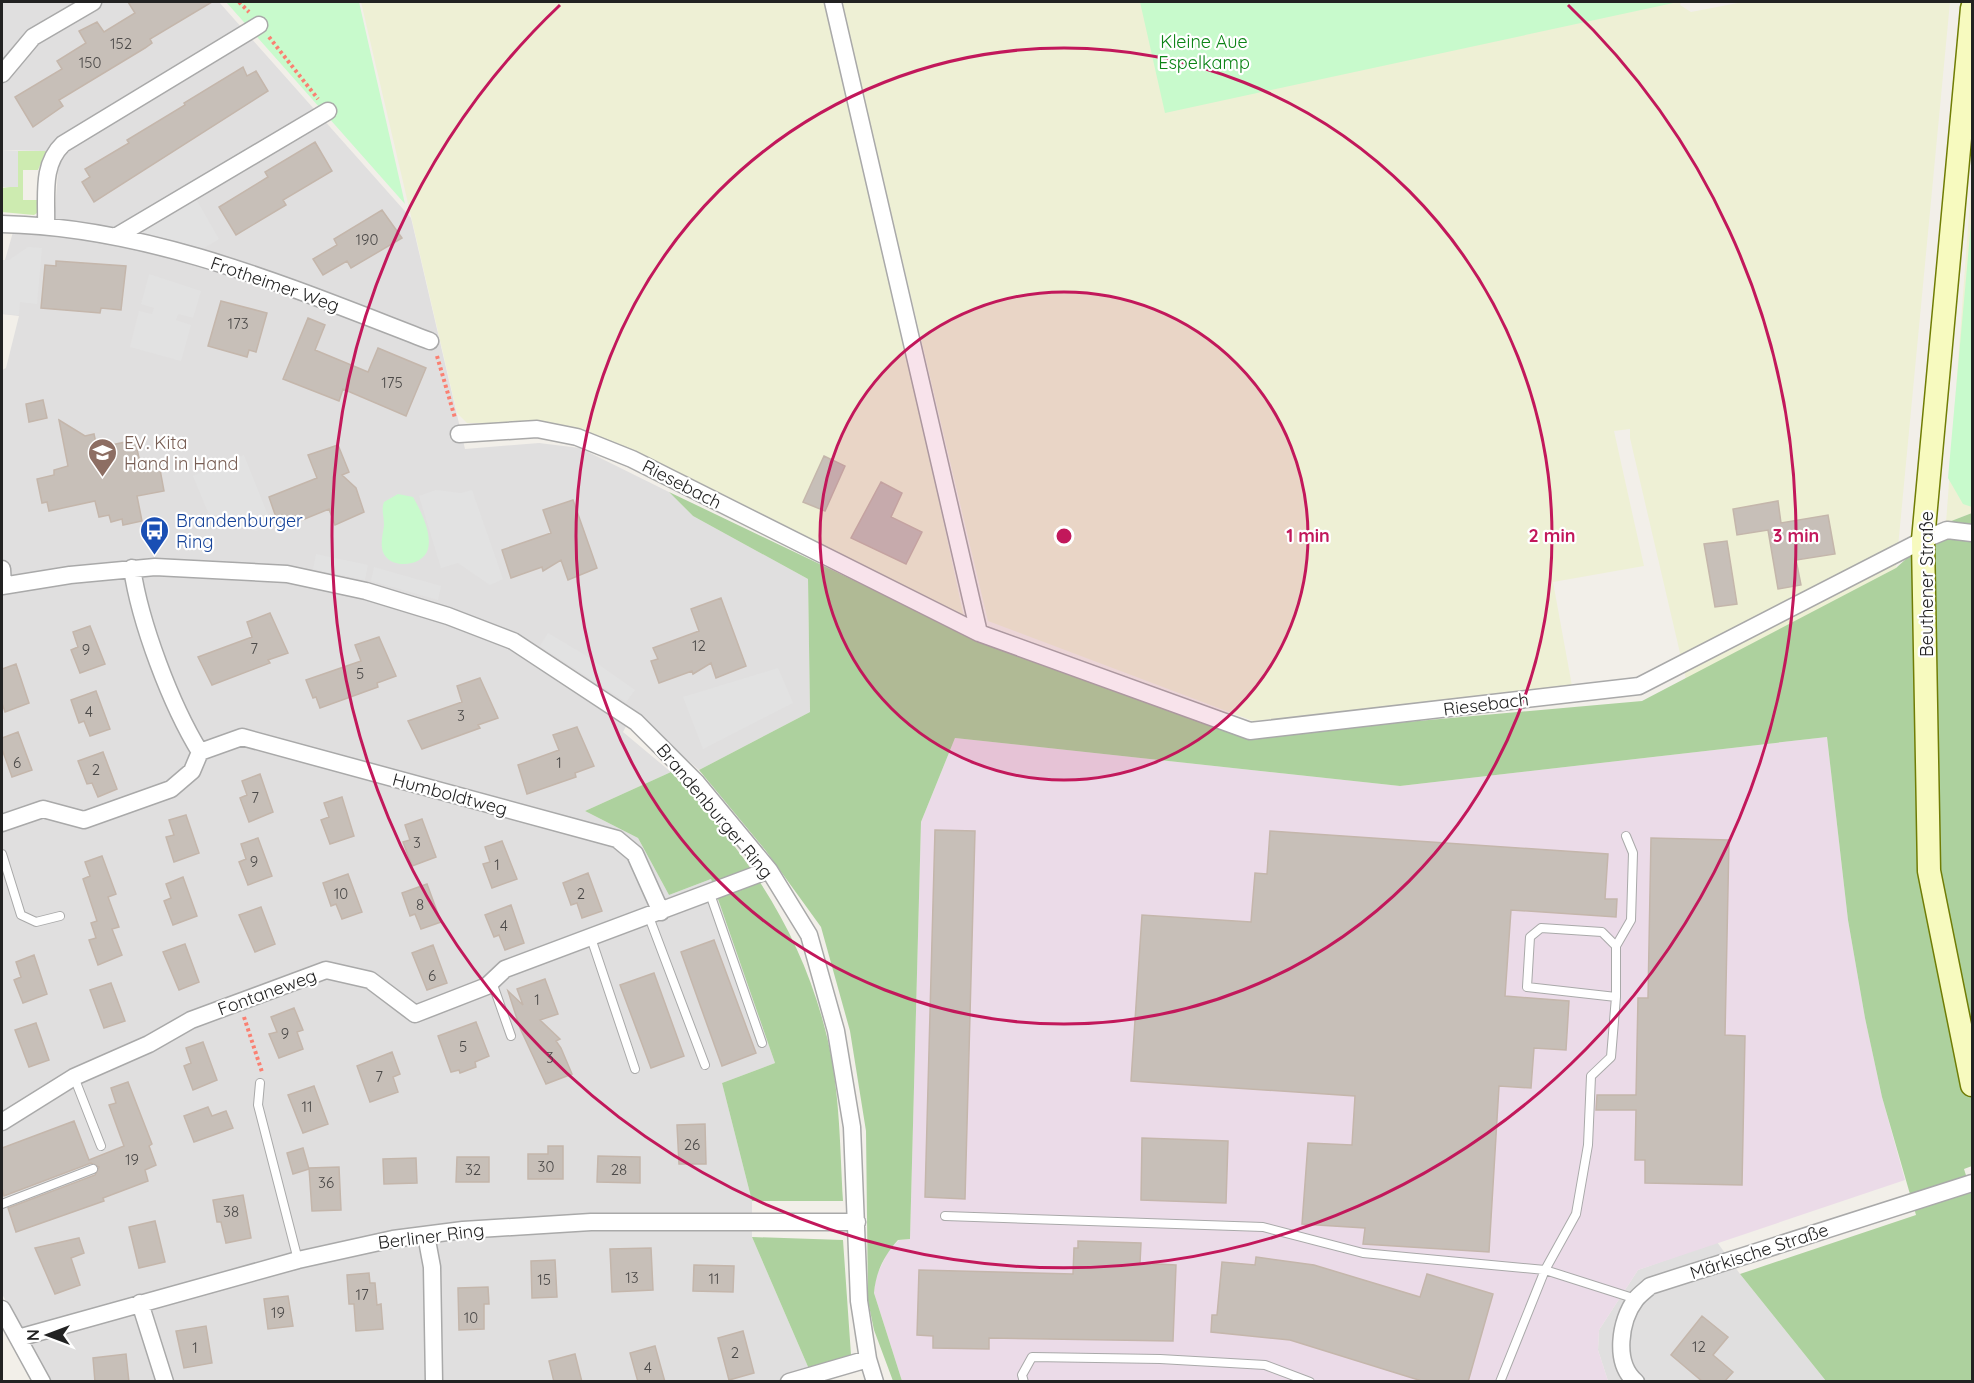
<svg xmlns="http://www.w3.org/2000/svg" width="1974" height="1383" viewBox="0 0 1974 1383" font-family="Quicksand,sans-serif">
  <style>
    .residential { fill: #e0dfdf }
    .industrial { fill: #ebdbe8 }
    .farmland { fill: #eef0d5 }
    .grass { fill: #cdebb0 }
    .forest { fill: #add19e }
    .park { fill: #c8facc }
    .parking { fill: #e2e2e2 }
    .building { fill: #c7bfb8; stroke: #c4b6ab; stroke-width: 1.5 }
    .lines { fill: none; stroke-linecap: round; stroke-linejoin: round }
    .lane-casing { stroke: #a9a9a9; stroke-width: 10 }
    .street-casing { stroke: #a9a9a9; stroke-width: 19 }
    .secondary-casing { stroke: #707d05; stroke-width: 25 }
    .path { stroke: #fa8072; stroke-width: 4; stroke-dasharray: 3 3; stroke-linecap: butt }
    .lane { stroke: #fff; stroke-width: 8 }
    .street { stroke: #fff; stroke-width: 16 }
    .secondary { stroke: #f7fabf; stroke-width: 22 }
    .ring { fill: none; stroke: #c2185b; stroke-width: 3 }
    .labels { text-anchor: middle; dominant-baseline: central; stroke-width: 4.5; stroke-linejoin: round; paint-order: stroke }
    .number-label { font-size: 15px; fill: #4b4948 }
    .park-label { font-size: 18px; fill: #0c8416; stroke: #fff }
    .street-label { font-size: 18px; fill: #222; stroke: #fff }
    .education-label { font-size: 18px; fill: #785e54; stroke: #fff; text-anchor: start }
    .transit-label { font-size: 18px; fill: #164399; stroke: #fff; text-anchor: start }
    .centre { fill: #c2185b; stroke: #fff; stroke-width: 3 }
    .ring-label { font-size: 18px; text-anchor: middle; font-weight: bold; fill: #c2185b; stroke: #fff; stroke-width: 4.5; stroke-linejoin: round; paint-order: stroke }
  </style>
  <rect width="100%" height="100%" fill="#f2efe9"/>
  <path class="residential" d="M2 2H219L411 218 465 449 539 443 580 448 669 492 693 516 808 579 810 712 699 770 633 713 623 732 671 772 585 811 638 838 669 895 711 879 775 1063 722 1083 752 1201V1237L809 1369 823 1381H51L2 1294V370L6 368 19 316 2 314V260H5L13 232 53 235 59 159 46 151 2 150Z
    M1717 1242 1740 1274 1826 1381H1608L1598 1350 1599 1330 1638 1270Z"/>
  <path class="industrial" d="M1827 737 1848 920 1865 1018 1882 1097 1905 1180 1638 1270 1599 1330 1598 1350 1608 1381H902L874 1293 876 1277 888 1251 899 1240 910 1239 921 822 955 738 1400 786Z"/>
  <path class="farmland" d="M361 2H826L899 313 964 618 547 423H467L457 413Z
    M841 2H1681L1680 5 1691 12 1743 2H1950L1896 568 1686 679 1630 438V429L1614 431 1644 566 1553 582 1572 686 1253 721 988 621Z
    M1972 174V513L1946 523Z"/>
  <path class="grass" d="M18 151H46L38 170H23V200H38L37 213 34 215 2 212V188L18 186Z"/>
  <path class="forest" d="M669 492 960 631 1249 736 1642 701 1896 568 1946 523 1972 513V1166L1964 1169 1972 1194V1381H1826L1740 1274 1916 1215 1882 1097 1865 1018 1848 920 1827 737 1400 786 955 738 921 822 910 1239 898 1240C884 1256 876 1271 874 1293L902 1381H893L874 1330 868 1301 866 1131 850 1031 821 927 766 851 699 770 810 712 808 579 693 516Z
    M671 772C747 852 803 933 828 1041 840 1093 840 1149 843 1201H752L722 1083 775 1063 711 879 669 895 638 838 585 811Z
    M752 1237 843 1240 851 1355 809 1369Z"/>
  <path class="park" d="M226 2H359L405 204Z
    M1140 2H1678L1165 113Z
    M1972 212V507L1963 504 1948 478Z
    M398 494 413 497C421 511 432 533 428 549 423 567 390 570 383 552 380 543 383 534 384 525 384 516 381 510 384 502Z"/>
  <path class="parking" d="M2 150 18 151V187H2Z
    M196 199 219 239 201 250 146 235 143 231Z
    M28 247 42 248 37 304 20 302 19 315 2 314V260H9Z
    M149 274 201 291 193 318 178 314 176 320 191 325 181 361 130 347 139 311 152 314 154 308 141 304Z
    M244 455 272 525 256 531 229 521 214 527 193 476Z
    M436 490 461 493 472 490 503 579 490 585 458 563 441 568 419 496Z
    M316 554 368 565 365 580 313 569Z
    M374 567 441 586 438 600 371 581Z
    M548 633 585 655 635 690 626 702 540 646Z
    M778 668 793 703 703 749 683 697Z"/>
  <path class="building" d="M128 2H212L150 39 152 43 145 48 59 100 63 106 33 127 15 97 62 69 57 61 86 43 79 31 97 22 104 32 135 13Z
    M243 67 247 76 256 71 268 91 94 202 82 182 90 177 85 169 129 143 127 140 185 105 184 103Z
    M315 142 332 171 283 200 286 205 236 235 219 207 268 177 265 172Z
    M382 210 402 238 351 268 347 261 323 275 313 259 337 245 334 239Z
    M56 261 126 266 121 310 101 308 100 313 41 308 45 265 56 266Z
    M221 301 267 313 256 352 249 350 247 357 208 346Z
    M308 318 325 325 315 350 368 372 378 348 426 368 406 416 343 389 339 401 283 379Z
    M43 400 47 418 29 422 26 404Z
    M59 420 85 436 94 434 97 448 135 440 141 467 159 464 164 491 137 496 142 521 123 525 122 519 111 522 109 515 99 517 95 501 49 511 47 502 42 503 37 479 54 475V470L68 466Z
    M338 445 349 472 342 475 356 488 364 512 335 525 329 509 280 529 269 497 317 478 308 455Z
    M824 456 845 466 825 511 803 502Z
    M881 482 902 493 891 517 922 532 906 564 851 538Z
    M573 500 597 568 568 580 561 560 543 571 542 567 511 578 502 550 551 533 543 510Z
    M1778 501 1781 523 1828 515 1835 554 1796 560 1801 585 1778 589 1768 530 1737 535 1733 509Z
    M1727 541 1737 604 1715 607 1704 544Z
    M721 598 746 666 716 678 711 663 693 674 692 671 659 683 651 661 658 659 653 648 699 631 691 609Z
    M270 613 288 653 268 660 270 663 212 685 198 657 252 637 247 622Z
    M90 626 105 664 80 673 71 650 78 647 73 632Z
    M379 637 396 676 377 683 378 687 320 708 316 697 313 698 306 680 361 661 355 645Z
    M16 664 29 703 5 712 2 703V669Z
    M480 678 498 718 478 725 480 728 422 749 408 721 462 702 457 686Z
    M96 691 110 729 90 736 84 721 79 723 71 700Z
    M577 727 594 766 575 773 576 777 527 794 518 765 559 750 553 735Z
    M18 732 32 770 12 777 2 749V738Z
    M103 752 117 789 98 797 92 783 87 784 78 761Z
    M260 774 273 812 249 822 240 798 247 795 242 781Z
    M342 797 354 836 330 844 321 820 329 817 324 803Z
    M186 815 199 853 174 862 166 837 174 835 169 820Z
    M422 819 436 857 412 866 403 842 410 840 405 825Z
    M935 830 975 831 965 1199 925 1197Z
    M1270 831 1608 854 1605 899H1617L1616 917 1511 910 1505 996 1569 1001 1566 1050 1534 1048 1531 1088 1499 1086 1489 1252 1363 1244 1365 1228 1302 1224 1308 1143 1352 1145 1355 1096 1131 1081 1142 915 1251 922 1255 873 1267 874Z
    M258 838 272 876 248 885 239 862 246 859 241 844Z
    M1651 838 1729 840 1725 1035 1745 1036 1742 1185 1645 1183V1160H1635L1636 1110H1596L1597 1095H1636L1638 998H1648Z
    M502 841 517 879 492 888 483 864 490 862 485 847Z
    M102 856 116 894 108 897 119 927 112 929 122 955 98 965 89 940 96 938 91 923 97 921 83 879 90 876 85 862Z
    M588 873 602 911 582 918 577 903 571 905 563 883Z
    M348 874 362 912 342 919 336 904 331 906 323 883Z
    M183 877 197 916 173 925 164 901 171 898 166 884Z
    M427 884 441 922 421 929 415 914 410 916 402 893Z
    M511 905 524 943 505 950 499 935 494 937 485 915Z
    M261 907 275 944 255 952 239 915Z
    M714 940 756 1053 722 1066 681 952Z
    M185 944 199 982 179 990 163 952Z
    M433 945 447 983 427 990 412 953Z
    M34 955 47 994 23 1003 14 980 21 977 16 962Z
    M654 973 684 1056 651 1068 620 985Z
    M545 979 558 1014 540 1020 560 1039 556 1041 561 1048 572 1074 546 1084 520 1028 508 991 523 1005 517 989Z
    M111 983 125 1021 104 1028 90 990Z
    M294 1008 303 1030 297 1032 303 1049 279 1058 269 1034 277 1032 271 1017Z
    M476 1022 489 1056 475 1062 476 1067 460 1073 459 1070 451 1072 438 1036Z
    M36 1023 49 1060 29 1067 15 1030Z
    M203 1042 217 1080 193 1090 184 1066 191 1063 186 1048Z
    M392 1052 400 1074 393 1077 398 1092 370 1102 357 1066Z
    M128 1082 152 1144 149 1146 156 1165 145 1170 148 1181 103 1198 104 1201 16 1232 8 1208 95 1175 99 1167 91 1163 4 1196 2 1188V1148L74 1121 89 1160 124 1146 109 1105 116 1103 111 1088Z
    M314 1086 328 1124 303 1133 288 1095Z
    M208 1107 212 1116 226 1111 233 1128 194 1142 184 1116Z
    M705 1124 706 1164H679L677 1125Z
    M1142 1138 1228 1141 1226 1203 1141 1200Z
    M548 1146H563V1179H528V1154H548Z
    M303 1148 309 1169 293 1174 287 1153Z
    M598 1156 640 1157V1183L597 1182Z
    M457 1157H489V1182H456Z
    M416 1158 417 1183 384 1184 383 1159Z
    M339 1167 341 1210 312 1211 309 1168Z
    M243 1195 251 1238 226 1243 221 1222H217L213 1200Z
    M155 1221 165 1262 139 1268 129 1227Z
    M79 1238 84 1253 71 1258 80 1285 55 1294 35 1248Z
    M1078 1241 1141 1243 1140 1263 1176 1265 1173 1341 989 1338V1349L933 1348V1336L917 1335 919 1270 1073 1274 1074 1248H1078Z
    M651 1248 653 1290 612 1292 610 1249Z
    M1256 1257 1314 1265 1420 1297 1427 1274 1493 1294 1468 1382H1425L1290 1340 1211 1332 1212 1315H1217L1222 1262 1255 1265Z
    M555 1260 557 1297 532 1298 531 1261Z
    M694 1265 734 1266 733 1292 693 1291Z
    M369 1273 370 1283H375L377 1305 381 1304 383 1329 356 1331 354 1304H349L347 1275Z
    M488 1287 489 1304H484V1329L459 1330 458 1288Z
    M288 1296 293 1326 268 1329 264 1299Z
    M1702 1316 1728 1337 1713 1355 1733 1372 1724 1382H1703L1671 1355Z
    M206 1326 212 1363 184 1368 176 1331Z
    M743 1331 754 1373 729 1380 718 1338Z
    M655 1346 665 1382H638L630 1353Z
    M126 1354 129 1382H95L93 1358Z
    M575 1354 582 1382H554L549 1361Z"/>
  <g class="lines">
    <defs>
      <path id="lane" d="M2 854 21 915 36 922 60 916
        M710 894 762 1043
        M649 917 705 1065
        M591 938 635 1069
        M1616 946 1631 920 1633 853 1626 836
        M492 982 511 1036
        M74 1077 101 1146
        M260 1083 258 1105 298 1260
        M2 1204 93 1169
        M945 1216 1263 1227 1363 1253 1545 1270 1636 1299
        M1024 1382 1022 1375 1032 1357 1160 1359 1265 1365 1310 1382
        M1500 1382 1545 1270 1576 1214 1588 1145 1591 1076 1611 1057 1616 997V946L1602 932 1541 928 1530 937 1527 987 1616 997"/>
      <path id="street" d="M833 2 979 633
        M2 74 33 37 93 2
        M2 224C151 227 292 288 430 341
        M46 225C47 196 41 165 63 144L259 25
        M117 236 328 111
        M459 434 537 429 577 437 632 459 979 633 1250 731 1639 686 1923 540 1947 530 1972 533
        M132 568C140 623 171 705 200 752
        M2 569 3 586
        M2 586 70 575 155 567 287 574 366 591 448 616 513 641 636 722 697 783 769 870 809 935 836 1031 852 1127 859 1301 868 1359 875 1382
        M2 823 43 809 84 820 171 789 192 771 200 752 242 737 617 839 635 854 661 912
        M2 1122 74 1077 149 1044 191 1020 326 970 370 980 415 1014 487 986 505 969 769 870
        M426 1235 432 1267 434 1382
        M140 1303 165 1382
        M2 1309 42 1382
        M18 1338 298 1260 393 1239 463 1230 591 1222H857
        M789 1382 868 1359
        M1636 1382C1613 1363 1620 1320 1636 1299 1640 1294 1646 1290 1650 1286L1972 1183"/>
      <path id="secondary" d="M1972 8 1923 540 1929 871 1972 1085"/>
    </defs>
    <use href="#lane" class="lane-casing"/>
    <use href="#street" class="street-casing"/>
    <use href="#secondary" class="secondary-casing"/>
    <path class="path" d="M239 2 249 12
      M269 37 318 99
      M437 356 455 418
      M244 1017 262 1072"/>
    <use href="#lane" class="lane"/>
    <use href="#street" class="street"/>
    <use href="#secondary" class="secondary"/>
  </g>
  <circle cx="1064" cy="536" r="244" fill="#c2185b" fill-opacity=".12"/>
  <g class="ring">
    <circle cx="1064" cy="536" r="244"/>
    <circle cx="1064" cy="536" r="488"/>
    <path d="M1568 5A732 732 0 1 1 560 5"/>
  </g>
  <defs>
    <symbol id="school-pin" viewBox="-11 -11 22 30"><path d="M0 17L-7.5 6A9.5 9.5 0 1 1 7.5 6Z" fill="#8d6e63" stroke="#fff"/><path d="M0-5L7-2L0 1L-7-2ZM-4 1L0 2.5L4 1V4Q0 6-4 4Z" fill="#fff"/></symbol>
    <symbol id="bus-pin" viewBox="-11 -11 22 30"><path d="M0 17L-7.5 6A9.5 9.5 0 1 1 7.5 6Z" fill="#1a4fb4" stroke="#fff"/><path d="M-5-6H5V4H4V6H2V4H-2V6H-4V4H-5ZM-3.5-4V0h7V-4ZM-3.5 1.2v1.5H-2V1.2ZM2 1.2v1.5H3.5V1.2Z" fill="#fff"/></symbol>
  </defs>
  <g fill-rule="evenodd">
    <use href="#school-pin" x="86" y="436" width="33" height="45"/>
    <use href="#bus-pin" x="138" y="514" width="33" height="45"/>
  </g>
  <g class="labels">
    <g class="number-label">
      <text x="121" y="43">152</text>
      <text x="90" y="62">150</text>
      <text x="367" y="239">190</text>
      <text x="238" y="323">173</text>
      <text x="392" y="382">175</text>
      <text x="699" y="645">12</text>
      <text x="254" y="648">7</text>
      <text x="86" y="649">9</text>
      <text x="360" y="673">5</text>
      <text x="89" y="711">4</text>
      <text x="461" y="715">3</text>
      <text x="17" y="762">6</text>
      <text x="559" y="762">1</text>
      <text x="96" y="769">2</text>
      <text x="255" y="797">7</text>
      <text x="417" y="842">3</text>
      <text x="254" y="861">9</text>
      <text x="497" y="864">1</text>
      <text x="341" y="893">10</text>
      <text x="581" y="893">2</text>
      <text x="420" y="904">8</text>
      <text x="504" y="925">4</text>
      <text x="432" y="975">6</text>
      <text x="537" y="999">1</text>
      <text x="285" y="1033">9</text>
      <text x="463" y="1046">5</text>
      <text x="550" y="1057">3</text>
      <text x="379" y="1076">7</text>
      <text x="307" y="1106">11</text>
      <text x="692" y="1144">26</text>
      <text x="132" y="1159">19</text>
      <text x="546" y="1166">30</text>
      <text x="473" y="1169">32</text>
      <text x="619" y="1169">28</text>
      <text x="326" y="1182">36</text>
      <text x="231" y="1211">38</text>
      <text x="632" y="1277">13</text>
      <text x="714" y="1278">11</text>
      <text x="544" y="1279">15</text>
      <text x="362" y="1294">17</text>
      <text x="278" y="1312">19</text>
      <text x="471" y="1317">10</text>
      <text x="1699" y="1346">12</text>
      <text x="195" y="1347">1</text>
      <text x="735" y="1352">2</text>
      <text x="648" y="1367">4</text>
    </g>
    <g class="park-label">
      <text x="1204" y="41">Kleine Aue<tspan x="1204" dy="21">Espelkamp</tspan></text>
    </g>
    <g class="street-label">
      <text transform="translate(275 284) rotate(19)">Frotheimer Weg</text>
      <text transform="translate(682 484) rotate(27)">Riesebach</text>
      <text transform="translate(1926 584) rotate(-90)">Beuthener Straße</text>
      <text transform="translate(1486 704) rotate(-7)">Riesebach</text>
      <text transform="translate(450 794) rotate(15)">Humboldtweg</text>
      <text transform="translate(715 811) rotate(50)">Brandenburger Ring</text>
      <text transform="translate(267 992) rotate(-20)">Fontaneweg</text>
      <text transform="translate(431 1236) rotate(-7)">Berliner Ring</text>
      <text transform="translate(1759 1251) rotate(-18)">Märkische Straße</text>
    </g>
    <g class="education-label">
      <text x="124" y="442">EV. Kita<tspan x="124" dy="21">Hand in Hand</tspan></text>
    </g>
    <g class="transit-label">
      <text x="176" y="520">Brandenburger<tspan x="176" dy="21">Ring</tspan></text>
    </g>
  </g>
  <circle cx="1064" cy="536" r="9" class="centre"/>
  <g class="ring-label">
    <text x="1308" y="542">1 min</text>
    <text x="1552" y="542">2 min</text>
    <text x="1796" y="542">3 min</text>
  </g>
  <rect width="1974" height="1383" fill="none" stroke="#222222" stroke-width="6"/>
  <g transform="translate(48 1335) rotate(270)" stroke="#ffffff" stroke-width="4.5" paint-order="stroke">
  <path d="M0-4.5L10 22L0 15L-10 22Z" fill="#222222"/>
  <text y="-9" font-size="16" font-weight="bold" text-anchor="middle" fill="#222222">N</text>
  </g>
</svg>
